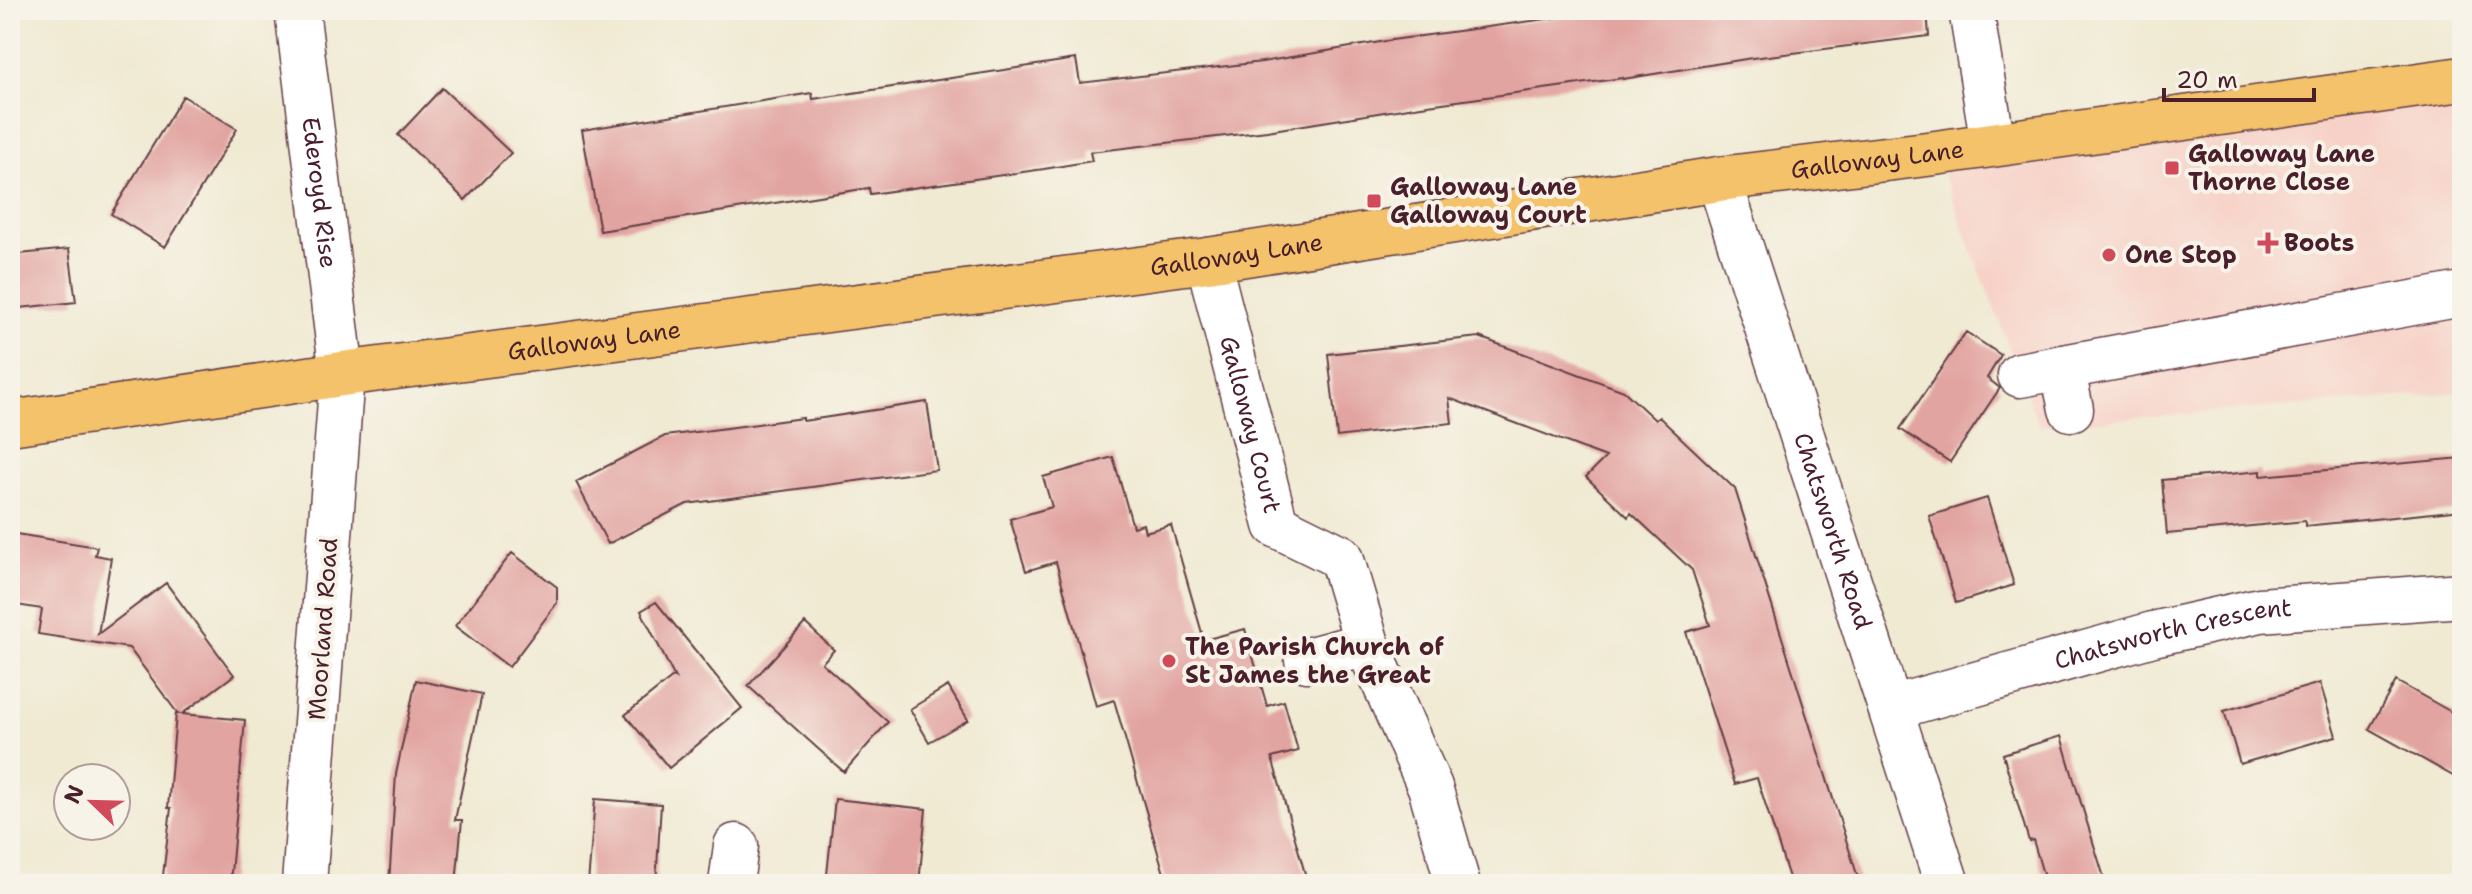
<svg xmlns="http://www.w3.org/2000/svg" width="2472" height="894" viewBox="0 0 2472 894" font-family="'Shantell Sans',sans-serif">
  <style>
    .built { fill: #f7d1c7 }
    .building { fill: #e2a4a1 }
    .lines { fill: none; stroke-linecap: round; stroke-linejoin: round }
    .minor-casing { stroke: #633d44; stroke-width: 47 }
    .major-casing { stroke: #633d44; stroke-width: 47 }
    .minor { stroke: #fff; stroke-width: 44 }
    .major { stroke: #f3c26a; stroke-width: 44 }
    .poi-dot { fill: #d1495b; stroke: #f7f3e8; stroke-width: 3 }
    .labels { text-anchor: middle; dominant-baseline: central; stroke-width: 8; stroke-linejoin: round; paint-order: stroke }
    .poi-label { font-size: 24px; font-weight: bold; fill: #4a1f2b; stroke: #f7f3e8; text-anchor: start }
    .street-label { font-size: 24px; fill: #4a1f2b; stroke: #f7f3e8 }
  </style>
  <rect width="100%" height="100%" fill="#f7f3e8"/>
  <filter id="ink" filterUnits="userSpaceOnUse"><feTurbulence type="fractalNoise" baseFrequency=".0125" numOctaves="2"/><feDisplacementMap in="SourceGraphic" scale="16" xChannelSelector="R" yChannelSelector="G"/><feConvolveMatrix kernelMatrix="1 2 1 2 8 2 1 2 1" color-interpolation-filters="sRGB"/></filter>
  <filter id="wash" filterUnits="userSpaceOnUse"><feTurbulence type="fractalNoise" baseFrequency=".006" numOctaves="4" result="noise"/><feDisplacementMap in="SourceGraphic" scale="32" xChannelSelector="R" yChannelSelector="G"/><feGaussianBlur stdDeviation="1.8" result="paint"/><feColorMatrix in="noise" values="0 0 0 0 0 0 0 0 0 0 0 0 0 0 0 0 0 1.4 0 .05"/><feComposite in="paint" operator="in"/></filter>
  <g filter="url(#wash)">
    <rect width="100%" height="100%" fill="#f0ead3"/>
    <path class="built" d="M2462 79V392L2039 426 1935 153Z"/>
    <g id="blocks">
      <path class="building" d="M1612 10H1927L1929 36 1752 58 1623 79V78L1421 106 1267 131 1090 152 1092 161 1044 169 870 194 869 188 600 231 582 130 812 93 813 99 1076 59 1080 83 1262 62 1392 40Z
        M442 88 511 153 465 200 398 135Z
        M183 96 237 129 165 247 111 214Z
        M69 249 76 302 10 309V255Z
        M1966 332 2001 355 1987 378 2000 388 1950 462 1900 429Z
        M1479 337 1624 391 1655 420 1659 417 1735 489 1860 884H1791L1757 778 1735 784 1686 632 1710 625 1692 570 1631 513 1628 517 1586 477 1606 457 1449 398 1452 423 1337 437 1328 354Z
        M927 402 937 470 687 504 608 544 576 482 665 436 803 418V421Z
        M1113 457 1133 527 1143 524 1145 532 1171 525 1204 640 1245 629 1267 706 1284 701 1298 751 1272 758 1308 884H1167L1114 700 1096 706 1056 562 1026 571 1010 519 1052 507 1043 477Z
        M2462 458V510L2305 526V521L2167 534 2162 480 2261 471V476Z
        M1987 498 2014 585 1956 603 1929 516Z
        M10 533 97 547 95 555 111 558 98 634 166 583 234 675 182 714 245 720 230 884H162L171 808H168L176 714H178L129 648 38 634 42 609 10 604Z
        M512 553 557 587V603L509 667 455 626Z
        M656 602 742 708 669 768 625 715 673 677 675 678 641 611Z
        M805 623 834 650 822 663 888 722 844 772 748 686Z
        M416 680 482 694 455 820H462L456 884H389L396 774Z
        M2396 681 2462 718V781L2369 729Z
        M2320 683 2336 736 2240 764 2224 711Z
        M948 686 968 720 929 742 910 709Z
        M2061 736 2073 777 2106 884H2046L2033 840 2029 841 2015 795 2003 754Z
        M595 799 661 804 656 884H588Z
        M835 799 926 809 919 884H826Z"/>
    </g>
  </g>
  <g filter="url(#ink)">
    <use href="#blocks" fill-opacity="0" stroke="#633d44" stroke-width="2"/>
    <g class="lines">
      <defs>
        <g id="minor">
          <path id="s1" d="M297 10 342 374 304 884"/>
          <path d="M1971 10 1993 144"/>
          <path id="s2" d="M1719 179 1947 884"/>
          <path id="s3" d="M1208 260 1276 525 1341 557 1367 644 1430 787 1458 884"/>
          <path d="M2062 367 2071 409"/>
          <path d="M2020 375 2462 294"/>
          <path d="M1307 660 1367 644"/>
          <path id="s4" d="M1891 708 2153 634 2260 610 2462 595"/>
          <path d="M731 884 736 846"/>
        </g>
        <g id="major">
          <path id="s5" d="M10 423 342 374 1208 260 1719 179 1935 153 2462 79"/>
        </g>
      </defs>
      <use href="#minor" class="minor-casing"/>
      <use href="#major" class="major-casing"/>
      <use href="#minor" class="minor"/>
      <use href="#major" class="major"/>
    </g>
  </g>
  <g class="poi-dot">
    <rect x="2164" y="160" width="16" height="16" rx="4"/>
    <rect x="1366" y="193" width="16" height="16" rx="4"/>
    <path d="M2264 231h8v8h8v8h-8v8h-8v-8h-8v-8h8z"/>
    <circle cx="2109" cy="255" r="8"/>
    <circle cx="1169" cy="661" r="8"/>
  </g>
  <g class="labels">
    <g class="poi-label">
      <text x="2188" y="154">Galloway Lane<tspan x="2188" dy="28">Thorne Close</tspan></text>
      <text x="1390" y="187">Galloway Lane<tspan x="1390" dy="28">Galloway Court</tspan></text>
      <text x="2284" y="243">Boots</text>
      <text x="2125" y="255">One Stop</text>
      <text x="1185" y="647">The Parish Church of<tspan x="1185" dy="28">St James the Great</tspan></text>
    </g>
    <g class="street-label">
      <text stroke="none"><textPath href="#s5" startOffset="1886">Galloway Lane</textPath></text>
      <text stroke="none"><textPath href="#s1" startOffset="184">Ederoyd Rise</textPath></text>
      <text stroke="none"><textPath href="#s5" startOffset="1238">Galloway Lane</textPath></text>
      <text stroke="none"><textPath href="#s5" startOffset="590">Galloway Lane</textPath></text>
      <text stroke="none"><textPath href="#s3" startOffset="170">Galloway Court</textPath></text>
      <text stroke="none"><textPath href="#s2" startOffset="370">Chatsworth Road</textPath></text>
      <text transform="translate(323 629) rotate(-86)">Moorland Road</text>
      <text stroke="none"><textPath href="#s4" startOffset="292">Chatsworth Crescent</textPath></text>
    </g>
  </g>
  <rect width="2472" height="894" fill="none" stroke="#f7f3e8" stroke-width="40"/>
  <g transform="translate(92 802) rotate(293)"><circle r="38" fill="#f7f3e8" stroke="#b29e9c" stroke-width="2"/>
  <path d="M0-6L14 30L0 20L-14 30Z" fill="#d1495b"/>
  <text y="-12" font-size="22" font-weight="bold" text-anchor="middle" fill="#4a1f2b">N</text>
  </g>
  <path d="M2164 88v12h150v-12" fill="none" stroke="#4a1f2b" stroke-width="4"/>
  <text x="2176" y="88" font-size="24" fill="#4a1f2b" stroke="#f7f3e8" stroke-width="6" paint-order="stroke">20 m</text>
</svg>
